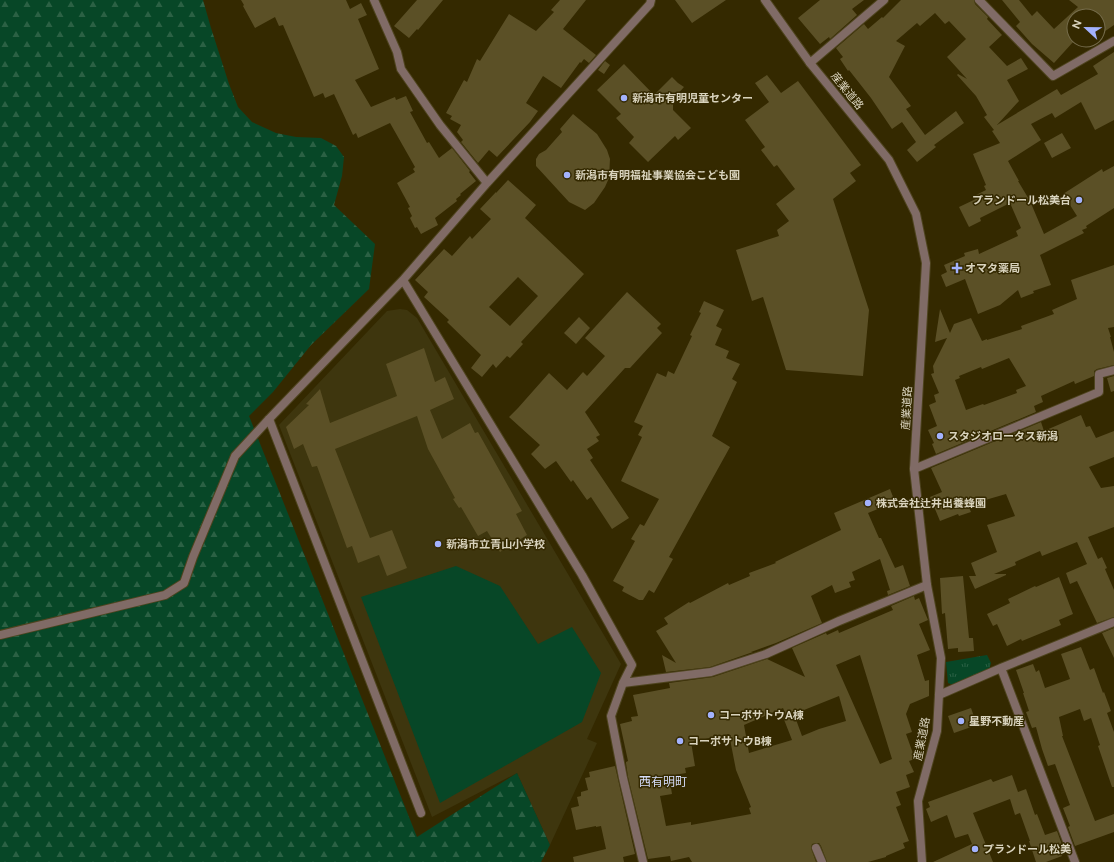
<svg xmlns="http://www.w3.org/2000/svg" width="1114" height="862" viewBox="0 0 1114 862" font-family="Figtree,'Noto Sans JP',sans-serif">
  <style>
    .built { fill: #3e360e }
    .forest { fill: url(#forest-firs) }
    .park { fill: url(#park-tufts) }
    .pitch { fill: #074727 }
    .building { fill: #5b5026; fill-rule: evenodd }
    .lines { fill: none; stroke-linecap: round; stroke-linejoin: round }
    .minor-casing { stroke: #4e441e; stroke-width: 10 }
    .tertiary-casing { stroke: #4e441e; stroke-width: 10 }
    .minor { stroke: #806b66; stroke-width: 8 }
    .tertiary { stroke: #806b66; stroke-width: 8 }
    .poi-dot { fill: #a3b2fd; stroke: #342900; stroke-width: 1.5 }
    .labels { text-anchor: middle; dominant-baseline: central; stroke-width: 3; stroke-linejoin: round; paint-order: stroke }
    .street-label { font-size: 11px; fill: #d9d3bd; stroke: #342900 }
    .poi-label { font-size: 11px; font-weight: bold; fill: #d9d3bd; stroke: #342900; text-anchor: start }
    .neighbourhood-label { font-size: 12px; fill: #d6ddfa; stroke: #342900 }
  </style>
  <defs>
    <pattern id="forest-firs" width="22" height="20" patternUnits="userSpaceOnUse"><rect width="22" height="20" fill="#074727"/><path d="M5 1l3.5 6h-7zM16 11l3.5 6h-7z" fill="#2b6144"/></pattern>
    <pattern id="park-tufts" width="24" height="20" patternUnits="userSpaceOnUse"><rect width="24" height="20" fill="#074727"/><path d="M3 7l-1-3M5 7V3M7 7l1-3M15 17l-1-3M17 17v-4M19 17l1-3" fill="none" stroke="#2b6144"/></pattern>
  </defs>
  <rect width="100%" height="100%" fill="#342900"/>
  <path class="built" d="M400 309 407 310 417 318 621 664 587 739 597 743 550 845 517 773 432 817 279 425 387 311Z"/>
  <path class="forest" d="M0 0H203L211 28 229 84 238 107 252 122 276 133 296 137 321 138 336 146 344 157 342 176 334 205 375 244 369 289 311 345 273 392 249 416 417 837 517 773 550 845 541 862H0Z"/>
  <path class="park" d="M987 655 991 663 989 670 953 685 948 683 946 662Z"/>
  <path class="pitch" d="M456 566 500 586 538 644 572 627 601 673 582 722 440 803 361 597Z"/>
  <path class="building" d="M241 0H346L350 9 361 3 367 15 358 19 379 69 355 80 371 107 395 97 396 100 406 96 413 111 410 112 427 143 429 142 439 158 452 148 470 171 469 172 476 181 460 194 461 195 456 199 457 201 435 218 438 225 421 234 417 227 415 228 410 218 412 216 408 208 410 207 397 183 415 172 413 169 415 167 390 123 358 138 356 133 353 135 334 94 325 98 323 93 314 97 283 25 279 26 275 17 255 28 243 6 244 5Z
    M417 0H443L418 30 417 29 409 38 394 26Z
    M560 0H586L563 29 596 55 589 63 584 59 581 63 580 62 561 88 543 76 526 103 538 111 530 122 497 157 489 150 478 163 461 142 463 140 457 132 461 125 450 119 452 116 446 113 464 80 467 82 477 59 480 61 509 14 536 31 554 12 551 10Z
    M675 0H726L692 23Z
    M820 0H864L852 9 857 15 830 39 829 37 820 44 798 18Z
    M901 0H974L975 4 988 17 987 19 1002 35 989 47 1007 66 1021 58 1028 69 1007 80 1019 101 997 125 1057 89 1061 95 1098 74 1093 66 1114 52V120L1095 130 1081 102 1055 118 1052 113 1031 124 1041 140 1008 161 1019 181H1018L1030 201 1044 234 1077 216 1063 194 1102 169 1103 172 1114 166V208L1086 226 1087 228 1082 230 1084 233 1040 255 1051 285 1033 291 1034 293 1021 298 1018 290 1000 305 978 314 965 279 946 287 941 275 947 272 944 265 965 256 964 253 978 249 979 254 1018 236 1016 231 1021 228 1010 203 980 218 981 221 969 227 959 207 978 198 976 195 986 190 984 186 986 185 973 154 1000 143 992 131 994 130 984 117 987 115 976 96 957 75 958 74 967 79 947 57 966 39 949 21 945 24 935 13 920 26 917 23 896 41 905 46 889 77 911 106 906 109 925 135 956 111 964 123 934 145 936 147 917 162 907 150 916 142 902 122 892 129 871 98 849 70 848 71 840 59 843 57 836 48 864 24 868 29 882 17 883 18Z
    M1002 0H1019L1032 16 1037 11 1054 29 1078 7 1069 0H1114V25L1098 36V16H1074V41L1054 63 1032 44 1016 26 1020 22Z
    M605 61 610 65 604 74 598 70Z
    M624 64 654 95 672 77 678 83 684 87 673 99V110L691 128 678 140 675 136 648 162 629 143 634 137 616 118 621 114 597 90Z
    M767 75 781 93 798 81 861 165 850 173 856 181 833 199 869 310 863 376 786 370 763 297 752 301 736 250 779 236 777 230 789 221 776 204 795 189 777 165 774 167 761 150 765 147 745 120 769 102 755 83Z
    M573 114 597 134 607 150 610 159 609 178 605 187 594 203 585 210 569 202 536 166V159L539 154 546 150 562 132 560 129Z
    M1062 133 1071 148 1052 158 1044 143Z
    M508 180 536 205 525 218 584 274 521 342 523 344 510 358 507 356 496 368 493 364 482 377 471 368 481 355 447 322 449 320 424 297 428 292 415 280 444 249 452 256 470 236 472 239 491 219 480 209 496 192V193ZM518 277 538 296 510 326 489 307Z
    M1114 265V327L1108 328 1111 337H1110L1114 352V365L1097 369 1094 371V376L1075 384 1074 381 1041 396 1043 402 1034 406 1036 412 936 454 932 444 934 443 928 430 937 426 929 405 936 402 934 395 939 393 931 374 934 373 933 366 947 338 935 342 940 309 950 333 954 324 971 318 982 341 987 339V340L1022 329 1021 326 1054 314 1052 310 1077 299 1071 280ZM1009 358 1026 386 1016 390 1017 393 984 405 983 404 966 410 955 380 960 378 959 376 981 367 982 369Z
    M627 292 661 324 657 328 662 333 630 368H625L585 412 600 435 596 437 599 441 587 449 593 458 590 460 629 518 612 529 591 497 587 500 573 480 571 482 556 461 545 469 531 454 540 445 509 417 518 408 549 373 567 390 583 372 587 376 605 356 585 338Z
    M704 301 724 310 716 326 722 329 715 345 729 351 726 358 740 364 732 379 737 382 712 436 730 447 669 557 673 559 654 593 649 590 643 600H639L622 591 624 587 613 581 635 541 631 539 640 524 644 526 659 499 621 481 642 437 638 435 643 426 634 422 657 373 666 377 668 371 674 374 692 336 690 335 701 313 699 312Z
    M579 317 590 328 576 344 564 333Z
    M424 348 435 382 445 377 454 399 430 410 442 439 470 423 475 433 478 432 522 511 516 514 527 535 500 552 487 531 478 536 461 507 459 508 453 499 455 498 428 449 417 416 335 449 370 538 392 530 407 568 387 576 379 555 358 563 352 546 347 548 317 466 312 467 303 444 294 449 286 427 309 405 306 404 320 389 330 423 397 396 386 364Z
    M1114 376V391L1111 392 1107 378Z
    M1081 415 1086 427 1090 426 1096 438 1114 431V457L1089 467 1101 488 1114 486V527L1088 537 1098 559 1102 557 1107 568 1105 569 1114 590V617L1097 623 1077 581 1070 584 1066 573 1087 564 1077 542 1042 556 1040 551 1015 562 1016 565 994 574H1006V575L975 589 969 576H976L971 563 997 552 987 525 1015 516 1006 494 968 505 971 512 959 516 958 514 940 521 930 497 942 492 931 468 1041 422 1044 431Z
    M890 489 895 502 868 513 879 538H881L895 568 903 565 910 586 888 595 887 591 890 590 880 559 852 572 855 580 849 582 851 587 835 593 832 585 811 596 822 623 776 643 751 652H753L710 667 666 672 662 655 676 663 656 631 668 624 664 618 689 602 690 603 728 583 729 585 750 576 749 573 776 563 775 562 841 530 834 513Z
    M963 576 969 638H973L974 651 958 652V648L948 649 945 613 942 614 940 578Z
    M1059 577 1073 614 1059 620 1061 625 1022 641 1021 639 1007 646 997 624 993 626 987 614 1010 603 1008 599 1035 586 1036 587Z
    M914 596 915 600 919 598 928 620 919 624 930 650 917 655 925 681 929 680V696L910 704 906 714 912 732 906 734 915 759 909 761 914 772 906 775 910 787 896 792 901 805 896 807 909 841 903 843 905 848 886 856V857L868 862H827L821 846 819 843H816L812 844 811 848 816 862H692L689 857 671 861 670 856 648 859 628 777 626 763V762L628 761 620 724 632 721 631 717 638 716 633 695 670 688 669 683 713 677 767 659 805 677 792 648 826 633 827 635 838 630 839 633 893 610 891 606ZM860 655 892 759 880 764 836 665ZM839 696 846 721 819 729 802 736 794 714ZM783 708 786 715 783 717 792 740 749 753 744 725ZM729 734 736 770 751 807 749 808 751 814 691 825V822L666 826 660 796 672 794 669 776 686 773 685 768 695 766 691 742Z
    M1114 628V658L1102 633Z
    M1081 647 1090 670 1094 668 1103 693 1104 692 1111 711 1107 713 1114 732V787H1112L1098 746 1100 745 1091 718 1084 721 1080 709 1059 717 1063 736H1062L1095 821 1114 814V832L1075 846 1068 827 1070 826 1063 808 1070 805 1055 764 1048 766 1042 749 1036 727 1032 728 1026 712 1029 711 1023 693H1024L1016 670 1033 664 1036 672 1039 670 1045 688 1070 679 1061 654Z
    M971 708 977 725 954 733 948 716Z
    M615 766 635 854 623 857 624 862H574L573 857 606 849 601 826 596 827V826L576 830 571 808 579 806 577 797 581 796V792L588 790 585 778 590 777 589 772Z
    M1012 775 1018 792 1026 789 1035 815 1037 814 1045 835 1057 831 1064 850 1060 851 1062 856 1046 862H1036L1029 841H1030L1020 813 1015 815 1010 799 973 813 993 862H933L972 844 968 834 955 838 947 815 931 822 926 809 930 807 928 802 991 779 993 782Z"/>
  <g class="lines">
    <defs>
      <path id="minor" d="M374 0 397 52 401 69 440 125 487 183
        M979 0 1053 76 1114 41
        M810 63 884 0
        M403 280 582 575 632 665 623 683 611 716 623 778 643 862
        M269 419 421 813
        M914 469 1099 392V374L1114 370
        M0 635 165 595 184 583 193 557 235 456 269 419 403 280 487 183 650 4 651 0
        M1001 668 1075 862
        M623 683 711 672 766 654 839 621 927 585
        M939 695 1001 668 1114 622
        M816 848 822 862"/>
      <path id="tertiary" d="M765 0 810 63 889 160 916 214 926 263 914 469 927 585 941 658 937 731 918 801 922 862"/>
    </defs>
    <use href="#minor" class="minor-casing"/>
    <use href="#tertiary" class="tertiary-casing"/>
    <use href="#minor" class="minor"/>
    <use href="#tertiary" class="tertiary"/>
  </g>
  <g class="poi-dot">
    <circle cx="624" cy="98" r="4"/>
    <circle cx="567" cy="175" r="4"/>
    <circle cx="1079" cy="200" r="4"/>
    <path d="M955 262h4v4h4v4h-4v4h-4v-4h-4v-4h4z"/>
    <circle cx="940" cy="436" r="4"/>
    <circle cx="868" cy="503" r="4"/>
    <circle cx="438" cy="544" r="4"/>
    <circle cx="711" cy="715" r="4"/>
    <circle cx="961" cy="721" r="4"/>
    <circle cx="680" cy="741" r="4"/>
    <circle cx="975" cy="849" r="4"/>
  </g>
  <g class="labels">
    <g class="street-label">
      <text transform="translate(847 91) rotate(51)">産業道路</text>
      <text transform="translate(907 408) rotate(-87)">産業道路</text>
      <text transform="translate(922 739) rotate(-79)">産業道路</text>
    </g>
    <g class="poi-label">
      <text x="632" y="98">新潟市有明児童センター</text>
      <text x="575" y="175">新潟市有明福祉事業協会こども園</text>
      <text x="1071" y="200" text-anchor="end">プランドール松美台</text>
      <text x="965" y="268">オマタ薬局</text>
      <text x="948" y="436">スタジオロータス新潟</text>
      <text x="876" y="503">株式会社辻井出養蜂園</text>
      <text x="446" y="544">新潟市立青山小学校</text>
      <text x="719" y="715">コーポサトウA棟</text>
      <text x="969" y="721">星野不動産</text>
      <text x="688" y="741">コーポサトウB棟</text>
      <text x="983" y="849">プランドール松美</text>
    </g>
    <g class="neighbourhood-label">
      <text x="663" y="782">西有明町</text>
    </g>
  </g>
  <g transform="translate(1086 28) rotate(292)"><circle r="19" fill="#342900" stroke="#766d4c"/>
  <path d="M0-3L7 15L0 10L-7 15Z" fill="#a3b2fd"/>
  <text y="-6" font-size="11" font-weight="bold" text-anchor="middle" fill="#d9d3bd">N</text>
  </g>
</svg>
